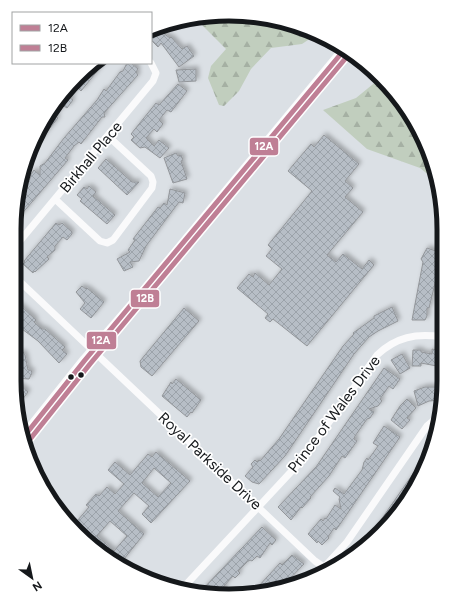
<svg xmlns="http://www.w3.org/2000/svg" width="458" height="610" viewBox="0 0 458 610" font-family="Figtree,sans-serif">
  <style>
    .forest { fill: url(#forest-firs) }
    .building { fill: url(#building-cross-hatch); stroke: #93969a; fill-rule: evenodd; filter: url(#shadow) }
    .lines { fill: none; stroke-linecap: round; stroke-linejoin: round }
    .minor { stroke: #fafafb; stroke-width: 7 }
    .primary { stroke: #fafafb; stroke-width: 11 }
    .bus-1-casing { stroke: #fff; stroke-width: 8 }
    .bus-2-casing { stroke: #fff; stroke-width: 8 }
    .bus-1 { stroke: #bf7f95; stroke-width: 5 }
    .bus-2 { stroke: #bf7f95; stroke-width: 5 }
    .bus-dot { fill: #15181b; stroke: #fff; stroke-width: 1.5 }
    .labels { text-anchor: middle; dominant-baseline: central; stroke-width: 3.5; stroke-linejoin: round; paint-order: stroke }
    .street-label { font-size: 15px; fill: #15181b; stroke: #fff }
    .rim { fill: none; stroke: #15181b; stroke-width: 5 }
    .line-badge { stroke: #fff; stroke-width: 1.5 }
    .badge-label { font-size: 11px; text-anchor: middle; font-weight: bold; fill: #fff }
  </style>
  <defs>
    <pattern id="forest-firs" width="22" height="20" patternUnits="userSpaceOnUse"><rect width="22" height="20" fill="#c1cebe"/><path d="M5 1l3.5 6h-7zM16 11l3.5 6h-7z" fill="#a5b0a3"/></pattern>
    <pattern id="building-cross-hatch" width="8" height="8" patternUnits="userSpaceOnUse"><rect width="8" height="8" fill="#b7bec6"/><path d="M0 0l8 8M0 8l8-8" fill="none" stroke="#9ca3aa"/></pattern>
    <filter id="shadow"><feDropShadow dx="2.5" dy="-2.5" stdDeviation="2" flood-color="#0004"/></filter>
  </defs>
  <rect width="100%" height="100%" fill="#dbe0e5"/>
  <path class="forest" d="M195 18H271L314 36 302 44 271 48 251 69 239 91 224 106 219 105 208 78 211 66 226 49Z
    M378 80 408 109 433 160 442 202H434L436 181 420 168 367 149 323 110 356 98Z"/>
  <path class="building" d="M159 30 170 38 171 37 182 49 187 46 194 56 179 67 161 43 158 47 151 40V33Z
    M96 63H104L81 91 78 88 70 98 73 100 67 108 64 106 55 116 58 118 39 142 37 141 58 98Z
    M127 63H131L138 69 136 72 138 75 104 113 105 117H102L81 144 79 142 74 146 65 158 68 160 14 223 18 195 30 179V176L34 170 40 175V166L45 163 64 138 97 100 104 89 106 91 120 72 123 71Z
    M196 69V81L179 82 176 70Z
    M178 84 187 91 171 112 167 110 159 120 163 124 157 132 154 129 146 138 154 146 159 140 169 148 160 158 145 147 140 148 131 140 134 137 131 134 156 103 159 105Z
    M324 135 359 164 345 181 353 188 345 197 363 212 327 255 336 262 343 254 362 269 369 260 374 265 307 346 273 319 270 322 265 318 268 314 237 288 249 274 253 277 255 273 269 285 282 269 266 256 272 249 268 245 312 191 288 171 311 144 314 147Z
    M176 153 178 156 181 155 183 160 181 161 187 179 173 183 164 158Z
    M106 159 132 182H139L127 195 98 168Z
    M89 186 96 192 93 196 115 215 107 224 80 201 82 199 77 195 84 187 87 189Z
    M170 189 185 193 183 203 179 202 146 246 139 261 130 262 133 267 124 271 117 259 130 252 128 250 135 240 133 239 158 207 160 208 164 203 167 205Z
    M56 223 59 225 62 223 72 232V234L67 240 63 237 55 246V250L47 257 49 259 35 272 34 271 33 273 23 264 25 262 24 261Z
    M427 248 442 253 437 266 439 267 429 308H427V316L425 320H412L423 262 421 259Z
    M82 286 86 289 87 288 104 302 91 318 80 309 85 303 76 292Z
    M19 304 36 320 34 322 42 329H45L65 347 62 350 67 354 59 363 38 341 14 323V309Z
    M392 307 398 321 378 331 369 337 354 354 285 456 259 484 252 482 245 476 253 467 251 464 255 460 257 462 259 460 260 461 279 439 343 346 354 334 353 333 374 318V316Z
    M184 308 199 321 152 376 141 367 140 361Z
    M432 349 442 351V367L421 363V366H412L413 350H421V352L432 354Z
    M23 352 25 355 28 370H31L32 373 29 379 14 378V355Z
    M402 354 410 368 400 374 391 360Z
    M384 368 400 379 393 389 389 386 380 399 382 401 378 406 369 409 374 412 370 418 367 419 355 436 354 439 357 441 345 458 342 456 329 476 310 497 311 498 302 508 301 507 291 520 278 507 316 467Z
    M176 379 201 400 192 413 191 412 187 417 162 396 171 382 172 384Z
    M19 384 28 392 22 400 20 398 17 402 15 388Z
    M425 387H442V400L429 401 418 406 414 391Z
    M407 399 416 408 407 418 410 420 402 429 391 420 400 406Z
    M384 426 400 437 336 530 334 528 328 537 329 538 322 545 318 541 317 543 308 534 321 519 323 521 325 518 326 519 335 505 341 509 339 499 340 497 333 491 335 488 344 494 362 470 364 462 367 458 368 460 378 446 373 443Z
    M156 452 190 481 151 523 142 514 149 506 134 493 118 511 144 534 120 564 85 539 87 537 84 535 88 531 77 521 89 507 86 505 96 494 99 496 107 487 115 494 124 484 108 470 115 462 130 475 148 454 152 457ZM154 468 171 483 158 497 142 483ZM110 521 127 536 114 551 97 536Z
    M424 458 415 489 381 533 373 540 369 537Z
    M262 527 276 540 272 545 270 543 260 558 257 556 252 561 250 560 247 562 238 571 240 573 235 578 233 576 223 587 226 590 222 594 199 593Z
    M292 555 304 564 281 588 260 592 256 589 280 563 282 565Z"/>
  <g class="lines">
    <path class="minor" d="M55 199 100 241 107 243 113 240 152 188 153 182 151 176 108 136
      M14 248 153 81 156 73 151 63
      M14 276 315 561 328 570
      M440 336 442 326
      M317 575 347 542 427 426 433 421H438
      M181 590 302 460 377 355C396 337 416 333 442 337"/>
    <path class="primary" d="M22 439 85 360 142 294 345 49"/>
    <defs>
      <path id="bus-1" d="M22 439 85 360 345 49"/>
      <path id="bus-2" d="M27 443 90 364 350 53"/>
    </defs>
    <use href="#bus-1" class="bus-1-casing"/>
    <use href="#bus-2" class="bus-2-casing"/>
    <use href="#bus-1" class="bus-1"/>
    <use href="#bus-2" class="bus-2"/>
  </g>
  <g class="bus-dot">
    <circle cx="81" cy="375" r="3.5"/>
    <circle cx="71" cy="377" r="3.5"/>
  </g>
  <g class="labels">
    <g class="street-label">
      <text transform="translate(91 157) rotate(-50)">Birkhall Place</text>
      <text transform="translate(334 414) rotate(-53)">Prince of Wales Drive</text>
      <text transform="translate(210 461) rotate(43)">Royal Parkside Drive</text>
    </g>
  </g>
  <path d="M0 0H458V610H0ZM229 21H229A208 208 0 0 1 437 229V381A208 208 0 0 1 229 589H229A208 208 0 0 1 21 381V229A208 208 0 0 1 229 21Z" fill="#fff" fill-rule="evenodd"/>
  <path class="rim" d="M229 21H229A208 208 0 0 1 437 229V381A208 208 0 0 1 229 589H229A208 208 0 0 1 21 381V229A208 208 0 0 1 229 21Z"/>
  <g class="line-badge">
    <rect x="249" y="137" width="30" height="19" rx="4" fill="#bf7f95"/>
    <rect x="130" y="289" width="30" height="19" rx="4" fill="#bf7f95"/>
    <rect x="86" y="331" width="31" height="19" rx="4" fill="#bf7f95"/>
  </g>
  <g class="badge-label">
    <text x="264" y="150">12A</text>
    <text x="145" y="302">12B</text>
    <text x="101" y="344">12A</text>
  </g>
  <rect x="12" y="12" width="140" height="52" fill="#ffffff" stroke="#a1a3a4"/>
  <rect x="20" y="25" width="20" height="6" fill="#bf7f95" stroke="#a1a3a4"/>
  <text x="48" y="32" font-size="12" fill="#15181b">12A</text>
  <rect x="20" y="45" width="20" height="6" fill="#bf7f95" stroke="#a1a3a4"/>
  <text x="48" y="52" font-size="12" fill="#15181b">12B</text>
  <g transform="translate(32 578) rotate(147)" stroke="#ffffff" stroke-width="3" paint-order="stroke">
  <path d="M0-3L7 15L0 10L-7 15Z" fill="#15181b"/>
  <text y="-6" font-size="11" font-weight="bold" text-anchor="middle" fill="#15181b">N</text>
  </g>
</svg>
